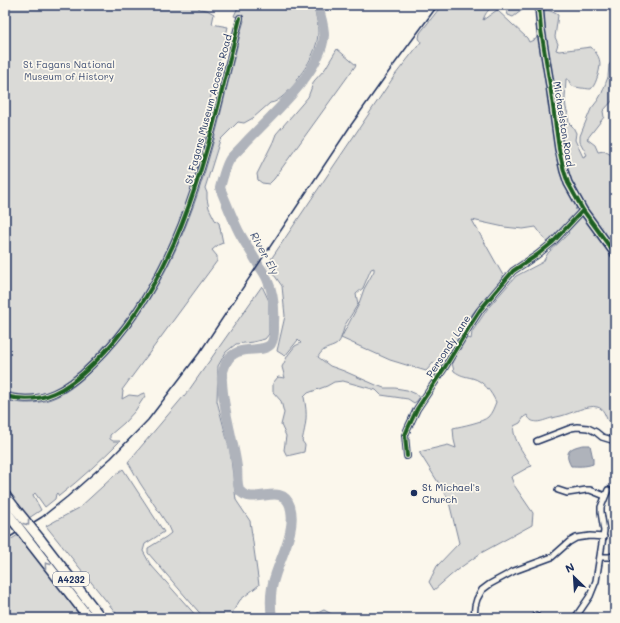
<svg xmlns="http://www.w3.org/2000/svg" width="620" height="623" viewBox="0 0 620 623" font-family="Mali,sans-serif">
  <style>
    .green { fill: #dadad7; stroke: #7a849a; fill-rule: evenodd }
    .water { fill: #afb3bb; stroke: #747e96 }
    .lines { fill: none; stroke-linecap: round; stroke-linejoin: round }
    .river { stroke: #afb3bb; stroke-width: 10 }
    .minor-casing { stroke: #1b2f5e; stroke-width: 8 }
    .tertiary-casing { stroke: #1b2f5e; stroke-width: 10 }
    .trunk-casing { stroke: #1b2f5e; stroke-width: 12 }
    .minor { stroke: #fbf7ec; stroke-width: 5 }
    .tertiary { stroke: #fbf7ec; stroke-width: 7 }
    .trunk { stroke: #fbf7ec; stroke-width: 9 }
    .rail { stroke: #1b2f5e; stroke-width: 1.5 }
    .trunk-bridge-casing { stroke: #1b2f5e; stroke-width: 12; stroke-linecap: butt }
    .trunk-bridge { stroke: #fbf7ec; stroke-width: 9 }
    .cycleway-casing { stroke: #fbf7ec; stroke-width: 6 }
    .cycleway { stroke: #1b5e20; stroke-width: 4 }
    .oneway { stroke: #8b93a5 }
    .poi-dot { fill: #1b2f5e; stroke: #fbf7ec; stroke-width: 1.5 }
    .labels { text-anchor: middle; dominant-baseline: central; stroke-width: 3.5; stroke-linejoin: round; paint-order: stroke }
    .shield { fill: #fbf7ec; stroke: #5e6b89; stroke-width: 1 }
    .shield-label { font-size: 9px; font-weight: bold; fill: #1b2f5e }
    .park-label { font-size: 10px; fill: #415176; stroke: #fbf7ec }
    .street-label { font-size: 10px; fill: #1b2f5e; stroke: #fbf7ec }
    .poi-label { font-size: 10px; fill: #1b2f5e; stroke: #fbf7ec; text-anchor: start }
    .water-label { font-size: 11px; font-style: italic; fill: #47577a; stroke: #fbf7ec }
  </style>
  <rect width="100%" height="100%" fill="#fbf7ec"/>
  <filter id="ink" filterUnits="userSpaceOnUse"><feTurbulence type="fractalNoise" baseFrequency=".025" numOctaves="2"/><feDisplacementMap in="SourceGraphic" scale="8" xChannelSelector="R" yChannelSelector="G"/><feConvolveMatrix kernelMatrix="1 2 1 2 8 2 1 2 1" color-interpolation-filters="sRGB"/></filter>
  <g filter="url(#ink)">
    <path class="green" d="M5 5H199V9L207 10 214 14 212 24 228 27 203 128C204 133 205 139 204 143 204 148 202 153 200 158 197 170 194 181 190 193 168 256 137 316 88 363 76 375 63 386 47 392 33 397 18 396 5 391Z
      M239 5H313C315 13 318 21 318 29 319 47 308 66 296 80L297 82C290 89 279 103 270 103L253 118 244 123 238 122 220 140 205 188 207 193V199L209 208 215 220 219 223 223 243 218 245 212 250 217 256V261L122 390 123 391 122 399 129 395 138 396 141 394 145 393V396L135 411 124 423 110 435V439L113 441H120C101 460 81 479 59 496L57 493 56 494 55 499 45 507 35 493 33 495 41 510 29 518 5 486V400C46 411 71 392 98 364 163 299 196 212 218 124 223 103 228 83 233 62 237 49 239 35 244 21L243 19 234 16Z
      M442 5H529L513 17 508 15 506 8C494 4 487 8 483 20L497 10 527 38 529 42 536 39 538 33 536 26 537 15C545 8 550 10 558 15L555 37 558 44 556 50 559 51 591 47C600 57 602 61 598 75 596 81 595 85 591 89 587 89 584 88 581 88 572 86 572 88 568 79H566L565 99 566 108 568 114 569 123 573 127 576 133 575 140 583 157 587 155 580 142V136L584 126 591 109 598 100 602 93 608 77 609 65 615 58V98L603 111 604 117 587 139 595 145 598 152 604 151 615 157V427C613 425 610 423 608 421 605 416 604 408 597 407 589 404 570 414 561 416 558 417 555 417 552 418 543 420 533 427 527 415L524 417 520 423 514 426C511 437 526 457 532 466L529 467 511 477 514 485 533 513 532 525 481 553 457 570 434 590 429 582 437 566 459 543 448 498 419 452 448 445 456 448 454 440 453 428C462 426 483 422 488 417 492 413 494 407 496 402 491 392 484 381 472 378 464 376 461 376 454 371L449 351 441 364 434 362 426 371 390 360 341 338C338 347 331 346 324 350 322 351 319 355 318 357L330 366 344 371 376 385 384 388H395L407 390 416 394 419 398 417 401 414 403 408 399 381 395 376 390 343 381 334 382 327 386 308 393 304 397C308 416 306 423 302 441L305 445 304 452 287 456 284 450 286 436 281 425 284 413 281 401 273 392V383L278 377 285 378 282 367 288 355 295 346 301 343 298 340 285 356 277 351 285 316 282 286 267 265 395 75 421 42 419 38 420 33ZM568 182 592 219 575 209 577 208 572 198 573 197ZM472 220 504 227 523 229 536 227 548 244 563 227 567 230 569 233 548 253 543 262 516 276 488 308 472 332 471 339 461 335 473 313 482 302 486 300 493 290 505 279ZM374 268V271L364 289 358 306 341 338 345 325 358 304 356 294 363 288 371 269Z
      M337 49 356 65 274 179 269 184 262 183 258 180 257 174 273 142 276 134 308 97 314 81 325 69Z
      M262 286 269 301V334L265 339 253 342 236 344 226 352 218 366 217 401 230 451 236 500 250 521 259 585 240 600 229 618H204L148 553V548L166 537 171 533 167 524 140 483 128 462 189 390Z
      M123 469 164 532 145 544 143 551 150 564 198 618H120L46 526 79 508 115 475Z
      M18 535 82 618H5V543Z
      M324 610 339 618H310L311 616Z"/>
    <path class="water" d="M584 445H590L593 459V464C585 467 578 466 571 466 563 452 570 447 584 445Z"/>
    <g class="lines">
      <path class="river" d="M272 618C270 604 270 590 275 576 281 556 297 528 290 506 282 481 253 507 240 491 236 484 238 474 237 467 233 438 223 410 222 381 221 375 224 368 226 363 236 342 262 355 271 344 275 338 274 330 274 323 275 308 273 292 267 279 265 274 262 270 259 266 253 255 245 243 239 232 232 218 226 202 220 188 222 180 226 165 230 159 235 153 242 147 247 141 271 116 322 71 324 35 324 24 320 15 318 5"/>
      <defs>
        <path id="minor" d="M5 396C43 406 68 389 93 364 187 272 209 139 240 18
          M537 441 571 428 577 427 588 428 596 432 602 437 615 441
          M407 456 405 435 408 428 417 409 445 367 471 324 480 310 513 271 537 255 553 242 583 210
          M558 490 567 493 574 492 586 490H590L605 496
          M600 557H609L615 555
          M536 615 537 618
          M474 618 475 606 477 599 482 590 490 584 514 571 552 557 569 542 576 538 590 536 604 537
          M575 618 590 596 596 581 604 531 601 512V507L608 490"/>
        <path id="tertiary" d="M539 5 541 30 550 85 559 149 564 171 568 183 583 210 615 254"/>
        <path id="trunk" d="M5 495 14 507
          M40 539 101 618
          M32 545 89 618"/>
      </defs>
      <use href="#minor" class="minor-casing"/>
      <use href="#tertiary" class="tertiary-casing"/>
      <use href="#trunk" class="trunk-casing"/>
      <use href="#minor" class="minor"/>
      <use href="#tertiary" class="tertiary"/>
      <use href="#trunk" class="trunk"/>
      <path class="rail" d="M5 540 42 517 67 497 111 458 148 420 200 352 351 125 390 70 438 5"/>
      <defs>
        <path id="trunk-bridge" d="M14 507 40 539
          M5 510 32 545"/>
      </defs>
      <use href="#trunk-bridge" class="trunk-bridge-casing"/>
      <use href="#trunk-bridge" class="trunk-bridge"/>
      <defs>
        <path id="cycleway" d="M539 5 541 30 550 85 559 149 564 171 568 183 583 210 615 254
          M5 396C43 406 68 389 93 364 187 272 209 139 240 18
          M407 456 405 435 408 428 417 409 445 367 471 324 480 310 513 271 537 255 553 242 583 210"/>
      </defs>
      <use href="#cycleway" class="cycleway-casing"/>
      <use href="#cycleway" class="cycleway"/>
    </g>
    <defs><path id="oneway-chevron" d="M-2-3.5L2.5 0L-2 3.5" fill="none" stroke-width="1.6" stroke-linecap="round" stroke-linejoin="round"/></defs>
    <g class="oneway">
      <use href="#oneway-chevron" transform="translate(27 523) rotate(52)"/>
      <use href="#oneway-chevron" transform="translate(47 565) rotate(-128)"/>
    </g>
  </g>
  <circle class="poi-dot" cx="414" cy="493" r="4"/>
  <g class="labels">
    <rect class="shield" x="53" y="572" width="36" height="14" rx="3"/>
    <g class="shield-label">
      <text x="71" y="579">A4232</text>
    </g>
    <g class="park-label">
      <text x="69" y="64">St Fagans National<tspan x="69" dy="12">Museum of History</tspan></text>
    </g>
    <g class="street-label">
      <text transform="translate(208 109) rotate(-75)">St Fagans Museum Access Road</text>
      <text transform="translate(564 124) rotate(81)">Michaelston Road</text>
      <text transform="translate(448 346) rotate(-57)">Persondy Lane</text>
    </g>
    <g class="poi-label">
      <text x="422" y="487">St Michael's<tspan x="422" dy="12">Church</tspan></text>
    </g>
    <g class="water-label">
      <text transform="translate(265 253) rotate(61)">River Ely</text>
    </g>
  </g>
  <rect width="620" height="623" fill="none" stroke="#fbf7ec" stroke-width="20"/>
  <rect x="10" y="10" width="600" height="603" fill="none" stroke="#1b2f5e" stroke-width="1.5" filter="url(#ink)"/>
  <g transform="translate(574 577) rotate(335)" stroke="#fbf7ec" stroke-width="3" paint-order="stroke">
  <path d="M0-3L7 15L0 10L-7 15Z" fill="#1b2f5e"/>
  <text y="-6" font-size="11" font-weight="bold" text-anchor="middle" fill="#1b2f5e">N</text>
  </g>
</svg>
